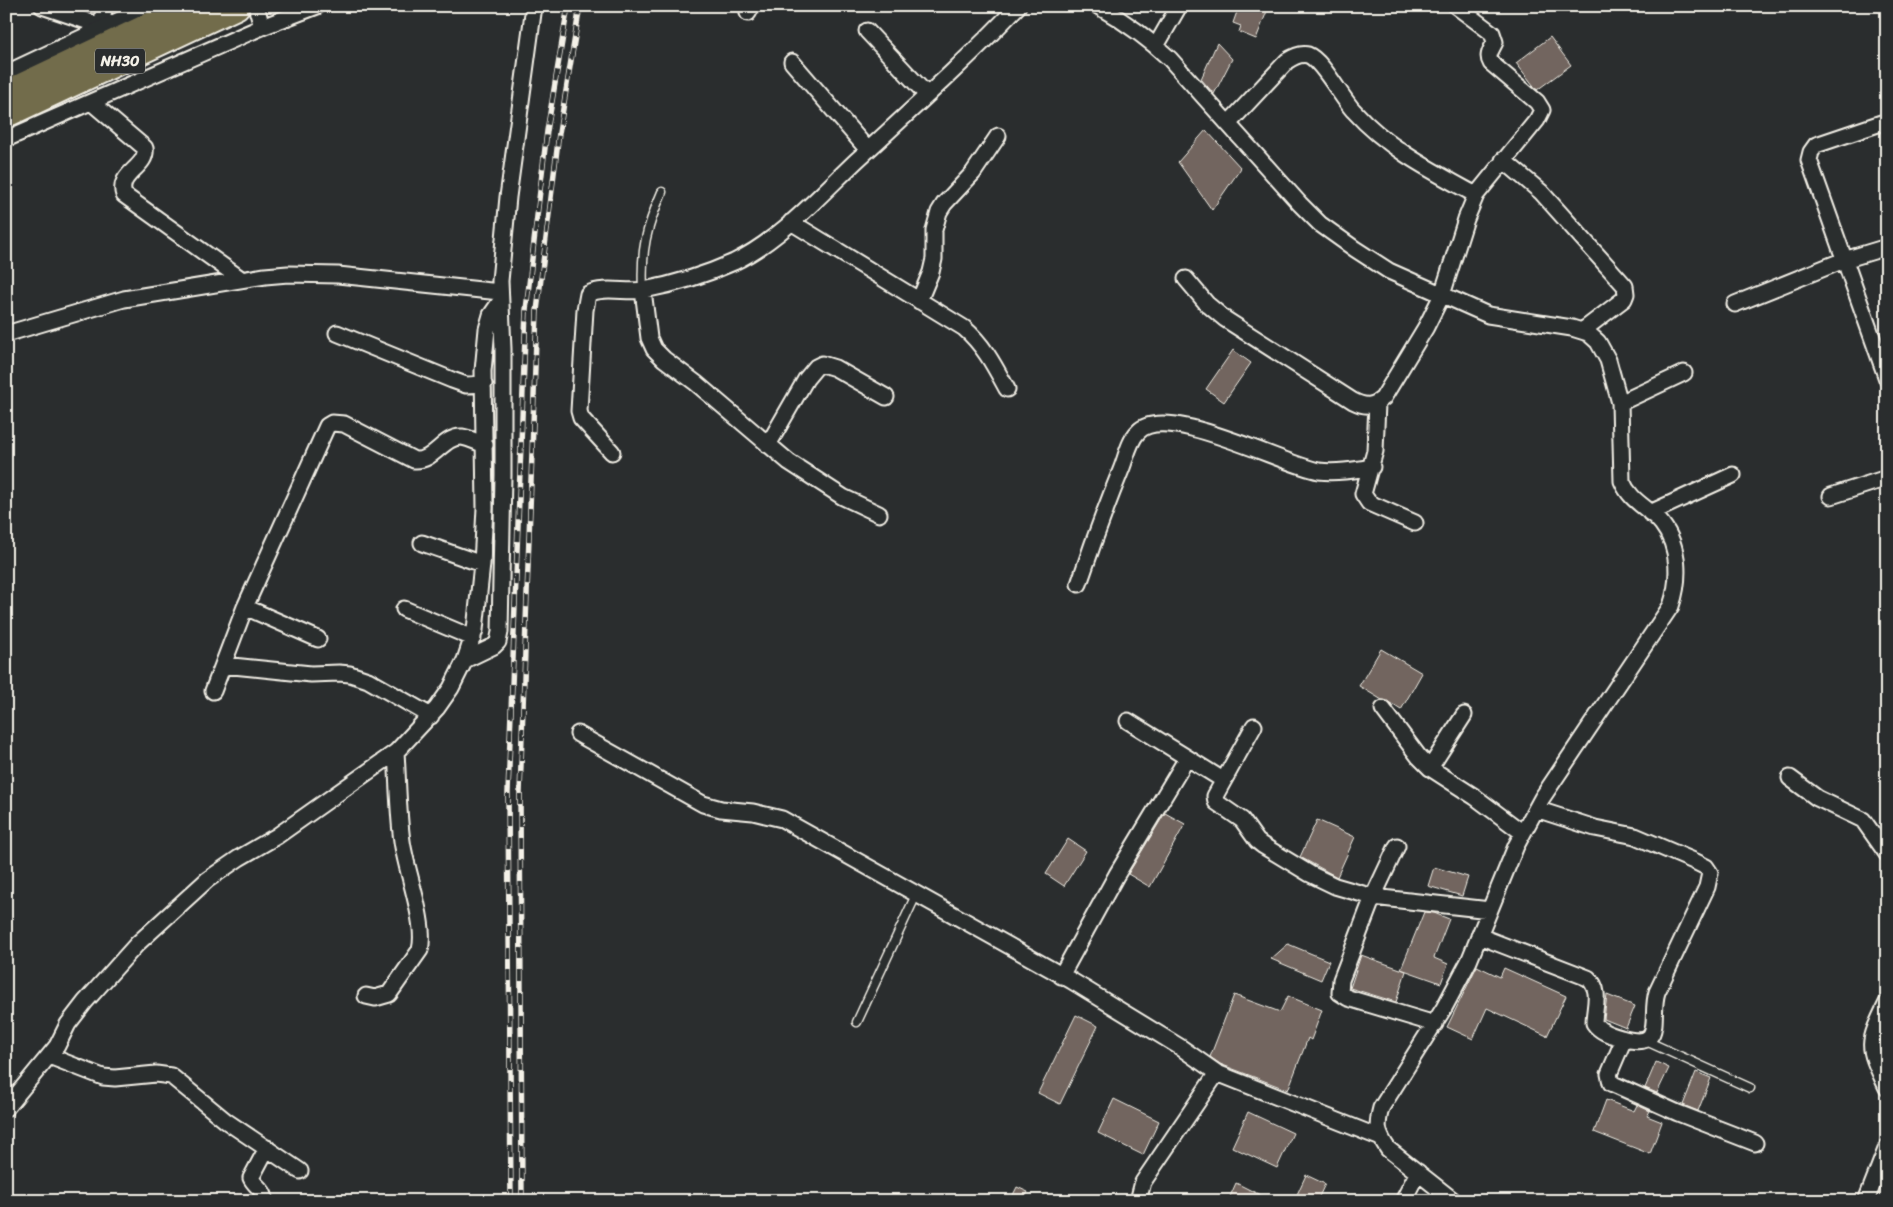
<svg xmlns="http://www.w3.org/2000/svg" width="1893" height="1207" viewBox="0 0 1893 1207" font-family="Sriracha,sans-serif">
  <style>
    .building { fill: #72655f; stroke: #f4f1e8 }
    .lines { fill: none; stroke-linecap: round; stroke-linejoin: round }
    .lane-casing { stroke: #f4f1e8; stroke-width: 11 }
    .street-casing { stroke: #f4f1e8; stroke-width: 19 }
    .secondary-casing { stroke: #f4f1e8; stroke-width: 24 }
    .highway-casing { stroke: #f4f1e8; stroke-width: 30 }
    .lane { stroke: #2a2d2e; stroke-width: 8 }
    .street { stroke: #2a2d2e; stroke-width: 15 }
    .secondary { stroke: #2a2d2e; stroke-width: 20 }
    .highway { stroke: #726c4b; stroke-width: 26 }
    .rail-casing { stroke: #f4f1e8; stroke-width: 5.5 }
    .rail { stroke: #2a2d2e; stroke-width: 4; stroke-dasharray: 11; stroke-linecap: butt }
    .labels { text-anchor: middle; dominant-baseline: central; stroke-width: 5; stroke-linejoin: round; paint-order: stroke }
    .shield { fill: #2a2d2e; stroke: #b7b6b0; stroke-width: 1 }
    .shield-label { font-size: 15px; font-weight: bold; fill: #f4f1e8 }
  </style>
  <rect width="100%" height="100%" fill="#2a2d2e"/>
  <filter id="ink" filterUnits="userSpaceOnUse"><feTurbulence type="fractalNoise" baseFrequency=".02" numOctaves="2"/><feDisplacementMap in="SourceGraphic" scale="10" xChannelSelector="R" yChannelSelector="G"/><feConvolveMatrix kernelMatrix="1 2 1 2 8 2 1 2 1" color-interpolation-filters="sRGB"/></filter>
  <g filter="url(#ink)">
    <path class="building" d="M1239 6H1269L1256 39 1239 32 1241 26 1233 23Z
      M1550 37 1571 65 1537 90 1516 63Z
      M1217 43 1232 59 1214 94 1201 79Z
      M1206 130 1241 168 1212 210 1178 162Z
      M1233 350 1251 363 1224 402 1206 389Z
      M1381 649 1422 673 1401 710 1387 701 1382 700 1359 686Z
      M1165 813 1185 824 1150 887 1128 874Z
      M1317 820 1355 837 1337 877 1300 857Z
      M1068 839 1086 851 1064 886 1046 874Z
      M1434 867 1468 877 1462 896 1428 886Z
      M1424 912 1434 913 1449 919 1434 958 1448 964 1441 983 1401 969Z
      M1288 944 1329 961 1321 980 1271 959Z
      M1361 955 1406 971 1396 1002 1350 988Z
      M1477 966 1500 977 1504 968 1566 996 1547 1036 1487 1008 1473 1039 1447 1027Z
      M1234 995 1280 1012 1288 996 1322 1010 1311 1040 1308 1038 1288 1090 1220 1064 1210 1057Z
      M1607 995 1635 1006 1626 1028 1604 1019Z
      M1076 1015 1098 1026 1060 1104 1038 1093Z
      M1656 1062 1669 1068 1657 1093 1645 1088Z
      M1696 1072 1711 1078 1698 1111 1683 1105Z
      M1114 1099 1159 1121 1143 1155 1098 1133Z
      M1606 1100 1634 1111 1637 1105 1650 1111 1647 1116 1662 1122 1650 1154 1594 1132Z
      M1248 1112 1293 1133 1277 1168 1232 1147Z
      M1306 1175 1325 1184 1317 1201H1294Z
      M1236 1183 1272 1201H1228Z
      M1017 1187 1028 1192 1023 1201H1010Z"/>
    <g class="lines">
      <defs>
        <path id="lane" d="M643 290C641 249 646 229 662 192
          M857 1022 916 895
          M1644 1040 1750 1088"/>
        <path id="street" d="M42 6 107 28
          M256 6 262 27
          M1098 6C1124 21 1148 38 1170 59L1300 204 1320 224 1355 249 1389 271 1488 315 1572 328 1588 333 1598 342 1608 360 1620 403 1622 481C1631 503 1649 507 1662 524 1680 547 1680 580 1671 606L1542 798 1516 846 1469 961 1444 1008 1381 1108C1376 1127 1377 1133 1388 1149L1454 1201
          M748 13 752 6
          M102 26 104 6
          M867 31 927 95
          M1156 46 1179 6
          M792 62 868 150
          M91 102 145 148C148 168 116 173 124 195L241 279
          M1887 121 1816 145 1811 152 1809 160 1887 379
          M1228 124 1287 61C1293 57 1301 53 1308 55 1322 60 1342 99 1354 111 1387 148 1432 171 1476 195
          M6 139 262 27 317 6
          M1503 160 1541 192 1625 286 1626 294 1624 299 1582 331
          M791 222 964 328C984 345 995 367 1007 389
          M1186 279 1207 304 1225 319 1353 401C1365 407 1373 407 1383 398L1426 327 1442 295 1466 219 1476 195 1537 120 1542 110 1537 102 1491 63C1486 55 1492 49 1495 42L1492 33 1456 6
          M643 290 649 338 654 349 664 359 696 383 789 462 843 497 879 514
          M919 301 931 272 934 259V230L939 212 944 204 973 173 998 136
          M1735 304 1844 260 1887 247
          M337 333 452 380 466 385 484 384
          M6 334 124 299 265 276 288 274 338 275 500 292
          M1377 403 1375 451 1363 494 1369 503 1415 523
          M1620 403 1684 373
          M768 445 806 379 816 367 822 364 835 368 886 397
          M612 452 581 418 579 411 585 310 588 294C604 286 627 293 644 290 676 284 705 275 734 262 780 240 820 195 856 161 911 110 967 60 1018 6
          M1831 496 1887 478
          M1650 513 1733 475
          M422 543 482 564
          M1079 584C1092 545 1106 507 1121 470 1126 458 1129 441 1138 432 1165 402 1283 465 1319 471 1337 473 1354 470 1372 467
          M245 607 318 639
          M404 609 473 638
          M465 660 494 646 498 642 500 632 503 475V349L500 281 508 197 534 6
          M223 665 311 674 339 673 350 674 368 680 431 716
          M213 691 245 607 327 426 332 423 344 424 414 460C434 462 443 436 462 437 470 438 478 443 485 445
          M1383 709 1419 757 1430 768 1475 797 1523 833
          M1128 721 1223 780
          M1254 726 1215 796 1216 802 1242 820 1257 841 1262 845 1310 874 1335 886 1373 897 1490 910
          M578 734 703 804 721 809 753 812 782 819 1072 981 1180 1047 1217 1073 1381 1138
          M1430 768 1464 715
          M1790 778 1817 798 1863 820 1887 854
          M1397 846 1373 897 1341 980 1340 993 1348 998 1435 1024
          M1479 936 1588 978C1602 990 1594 1007 1594 1023 1600 1032 1611 1035 1621 1038 1667 1051 1649 1017 1657 992L1707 887 1710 873 1706 867 1696 862 1635 836 1595 828 1536 809
          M1061 976 1117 874 1187 758
          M366 996 375 998 389 994 420 950C427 924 406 871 402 841 398 812 398 782 396 752
          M1887 1003C1866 1046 1867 1045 1887 1088
          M1624 1039 1609 1074 1611 1083 1678 1113 1755 1143
          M49 1056 103 1077 115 1078 156 1074 171 1076 226 1121 300 1171
          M6 1108 57 1046 68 1024 85 1002 137 944 207 880 239 858 277 836 396 752 437 708 451 688 465 660 475 630 482 564 485 508 483 371 487 329 491 315 500 302
          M265 1201C265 1189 255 1187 251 1178L267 1148
          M1138 1201 1143 1182 1217 1073
          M1403 1201 1418 1172
          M1866 1201 1887 1147"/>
        <path id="secondary" d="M6 76 155 6"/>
        <path id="highway" d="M6 94 192 6
          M6 114 236 6"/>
      </defs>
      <use href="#lane" class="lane-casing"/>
      <use href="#street" class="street-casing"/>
      <use href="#secondary" class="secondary-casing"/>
      <use href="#highway" class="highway-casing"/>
      <use href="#lane" class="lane"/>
      <use href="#street" class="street"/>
      <use href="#secondary" class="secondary"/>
      <use href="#highway" class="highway"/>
      <defs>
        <path id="rail" d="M511 1201 508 793 526 310 547 131 568 6
          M522 1201 520 793 537 311 559 133 580 6"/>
      </defs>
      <use href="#rail" class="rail-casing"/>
      <use href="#rail" class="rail"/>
    </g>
  </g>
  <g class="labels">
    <rect class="shield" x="95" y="48.5" width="50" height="25" rx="4"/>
    <g class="shield-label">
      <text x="120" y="61">NH30</text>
    </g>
  </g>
  <rect width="1893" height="1207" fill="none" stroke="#2a2d2e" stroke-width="25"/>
  <rect x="12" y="12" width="1868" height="1182" fill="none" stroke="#f4f1e8" stroke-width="2" filter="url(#ink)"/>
</svg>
